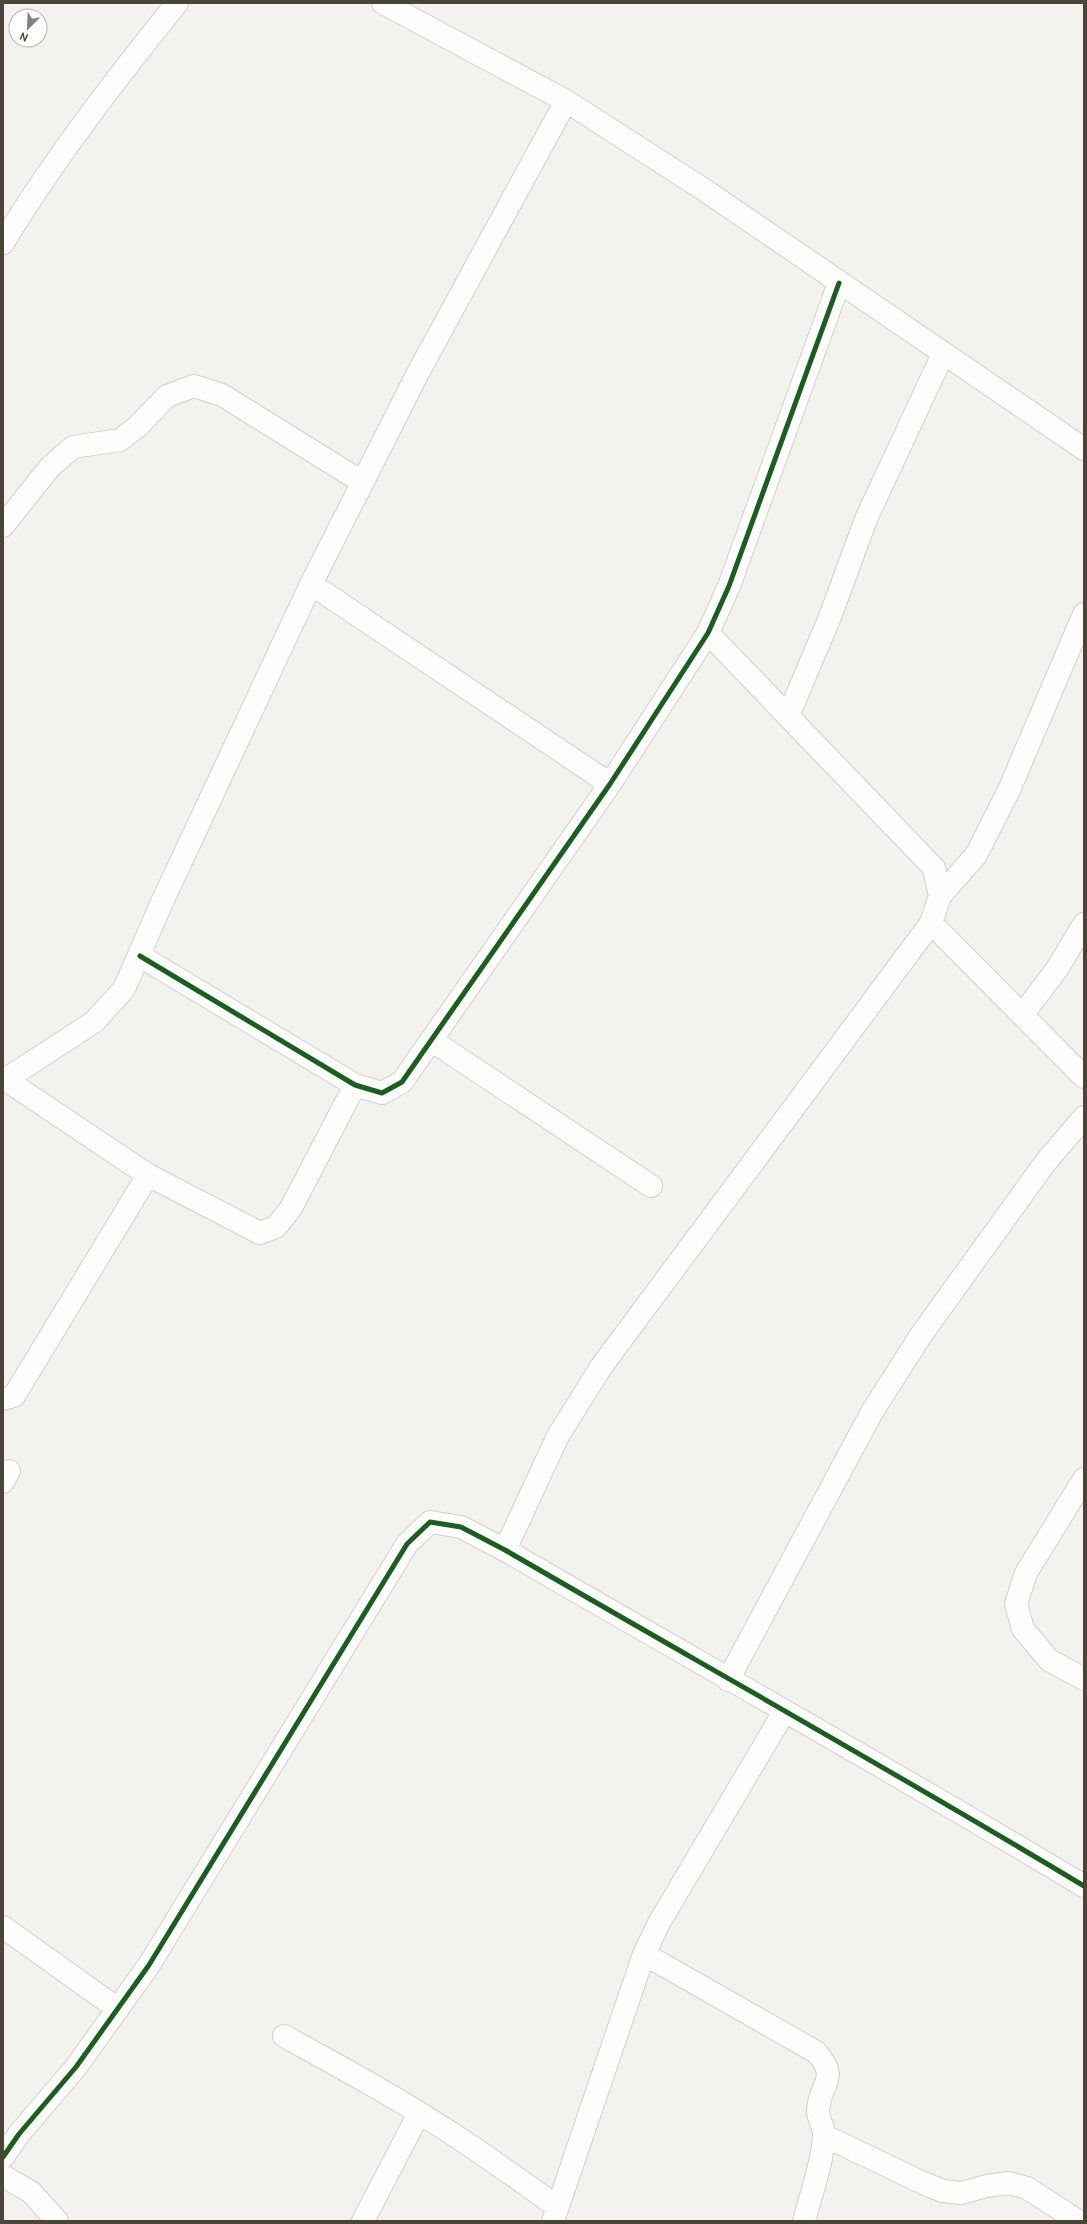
<svg xmlns="http://www.w3.org/2000/svg" width="1087" height="2224" viewBox="0 0 1087 2224" font-family="Cabin,sans-serif">
  <style>
    .lines { fill: none; stroke-linecap: round; stroke-linejoin: round }
    .minor-casing { stroke: #d2d0cb; stroke-width: 24 }
    .minor { stroke: #fdfdfc; stroke-width: 22 }
    .cycleway-casing { stroke: #fff; stroke-width: 8 }
    .cycleway { stroke: #1b5e20; stroke-width: 5 }
  </style>
  <rect width="100%" height="100%" fill="#f4f2ee"/>
  <g class="lines">
    <defs>
      <path id="minor" d="M383 3 566 101 706 191 1084 449
        M3 243C54 159 115 80 177 3
        M3 526 50 467 73 447 120 440 137 427 167 396 194 386 222 395 362 482
        M311 584 610 784
        M788 716 830 617 866 519 943 354
        M940 896 976 855 1009 790 1084 614
        M931 923 1084 1077
        M140 956 355 1085 382 1093 402 1082 610 784 708 633 729 586 839 283
        M1023 1014 1057 969 1084 924
        M431 1040 651 1186
        M6 1080 148 1175 260 1233 276 1227 291 1208 355 1085
        M3 1081 94 1022 124 989 163 900 311 584 419 371 566 101
        M3 1399 14 1396 148 1175
        M1084 1479 1026 1573 1016 1604 1023 1629 1049 1660 1084 1679
        M3 1482 9 1471
        M505 1550 558 1436 601 1367 931 923 940 896 934 868 708 633
        M728 1680 872 1412 921 1335 1045 1163 1084 1117
        M3 1927 118 2009
        M644 1954 816 2052C841 2080 819 2082 818 2111 818 2119 825 2128 824 2137 822 2165 811 2194 804 2221
        M284 2036C344 2069 405 2102 463 2141 495 2162 526 2185 558 2207
        M825 2136 923 2183 943 2191 961 2193 987 2186 1009 2183 1027 2188 1078 2221
        M3 2157 19 2134 76 2067 149 1965 407 1544 430 1522 461 1527 505 1550C698 1662 893 1771 1084 1886
        M3 2176 31 2192 57 2221
        M363 2221 419 2113
        M553 2221 644 1954 659 1923 784 1712"/>
    </defs>
    <use href="#minor" class="minor-casing"/>
    <use href="#minor" class="minor"/>
    <defs>
      <path id="cycleway" d="M140 956 355 1085 382 1093 402 1082 610 784 708 633 729 586 839 283
        M3 2157 19 2134 76 2067 149 1965 407 1544 430 1522 461 1527 505 1550C698 1662 893 1771 1084 1886"/>
    </defs>
    <use href="#cycleway" class="cycleway-casing"/>
    <use href="#cycleway" class="cycleway"/>
  </g>
  <rect width="1087" height="2224" fill="none" stroke="#4b4439" stroke-width="8"/>
  <g transform="translate(28 28) rotate(204)"><circle r="19" fill="#ffffff" stroke="#b7b4b0"/>
  <path d="M0-3L7 15L0 10L-7 15Z" fill="#868178"/>
  <text y="-6" font-size="11" font-weight="bold" text-anchor="middle" fill="#4b4439">N</text>
  </g>
</svg>
